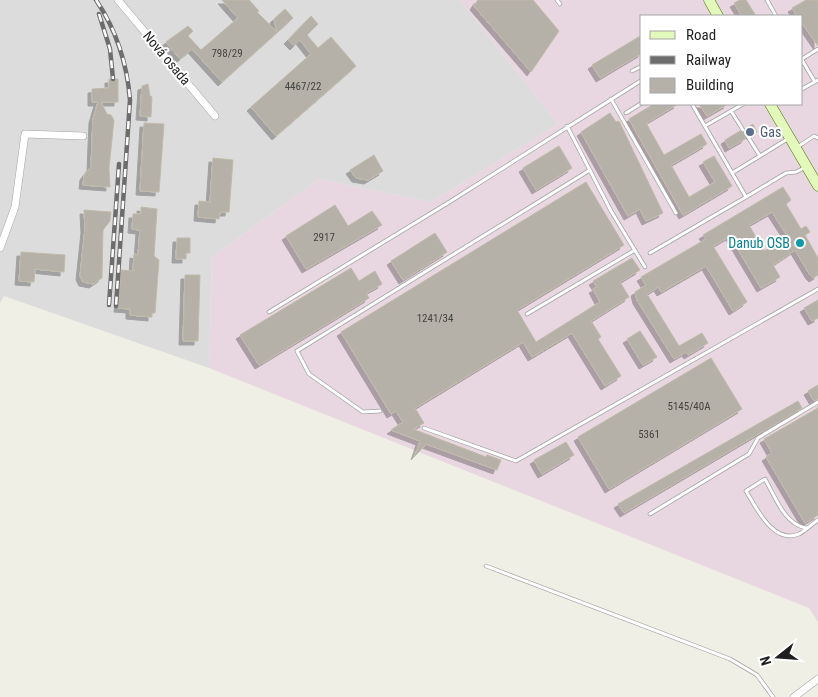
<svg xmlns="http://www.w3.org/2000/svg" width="818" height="697" viewBox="0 0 818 697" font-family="'Roboto Condensed',sans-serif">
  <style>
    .residential { fill: #dddcdc }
    .industrial { fill: #e8d7e0; fill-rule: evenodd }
    .building { fill: #b5b1a8; stroke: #c0baa8; fill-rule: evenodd; filter: url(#shadow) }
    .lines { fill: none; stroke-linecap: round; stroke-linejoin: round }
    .lane-casing { stroke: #a3a3a3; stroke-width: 4.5 }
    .street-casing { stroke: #a3a3a3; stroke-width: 8 }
    .secondary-casing { stroke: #497308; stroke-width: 11 }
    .lane { stroke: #fff; stroke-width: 3 }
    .street { stroke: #fff; stroke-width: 7 }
    .secondary { stroke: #e3f8bb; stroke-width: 10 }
    .rail-casing { stroke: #6d6d6d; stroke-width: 4.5 }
    .rail { stroke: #fff; stroke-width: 2.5; stroke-dasharray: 8; stroke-linecap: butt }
    .service-dot { fill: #5c6f8a; stroke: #fff; stroke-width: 2 }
    .culture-dot { fill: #0f9aa8; stroke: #fff; stroke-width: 2 }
    .labels { text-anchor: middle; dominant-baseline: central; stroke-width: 4; stroke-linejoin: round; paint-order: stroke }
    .number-label { font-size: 11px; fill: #444441 }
    .street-label { font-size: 14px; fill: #1f1f1f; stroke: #fff }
    .service-label { font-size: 14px; fill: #4e5e75; stroke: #fff; text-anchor: start }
    .culture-label { font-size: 14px; fill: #0d838f; stroke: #fff; text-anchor: end }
  </style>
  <defs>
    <filter id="shadow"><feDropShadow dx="-4" dy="4" stdDeviation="0" flood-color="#0004"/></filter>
  </defs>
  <rect width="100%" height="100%" fill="#efefe5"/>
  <path class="residential" d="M0 0H460L558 124 431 202 319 179 212 257 209 368 4 296 0 303Z"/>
  <path class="industrial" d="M460 0H818V622L809 608 209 368 212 257 319 179 431 202 558 124ZM642 16H802V104H642Z"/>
  <path class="building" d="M222 0H249L259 11 257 12 277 32 274 19 285 9 293 18 222 82 192 49 180 59 166 42 188 26 193 31 188 36 201 50 238 18Z
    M478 0H533L559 31 531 72 474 6Z
    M740 0H746L756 16H742L734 3Z
    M806 0H818V46L802 23V16H797L792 8Z
    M311 16 318 24 307 35 318 48 331 37 356 66 276 136 251 107 311 54 300 40 294 46 288 40Z
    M642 35V53L600 78 592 65Z
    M109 79H118V102H101L107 114 111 115 114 120 109 168 110 187 83 185 84 176 91 167 93 119 98 102H92V89L109 88Z
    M148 84 150 96 152 97 151 117 140 116 142 86Z
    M654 104H678L646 123 664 155 701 134 707 144 671 165 689 197 715 182 703 162 714 156 732 186 683 215 629 119Z
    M699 104H728L707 116Z
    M610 113 616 122 619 121 620 123 663 213 646 221 640 209 628 216 581 132Z
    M144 123 164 124 159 192 140 191Z
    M753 124 757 132 751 135 747 134 745 139 729 148 725 140 740 131 744 133 746 128Z
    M559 146 572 168 536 190 523 168Z
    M374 155 383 171 368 180 356 178 350 170Z
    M213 158 233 160 229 212H220L219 219 198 217 199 201 210 202Z
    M586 182 624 245 517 310 536 342 600 302 593 289 597 287 593 281 632 258 640 270 620 282 629 297 591 321 601 337 598 339 621 376 605 386 572 333 532 357 523 342 415 408 424 423 413 429 486 457 487 455 501 460 497 470 426 444 415 456 420 441 391 430 403 422 396 411 391 414 341 332Z
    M783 187 791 200 786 204 801 229 806 226 810 232 805 235 818 258V275L813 278 810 275 795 250 773 265 780 277 761 288 730 236 713 246 747 302 733 311 706 266 661 292 658 287 647 294 679 346 702 333 708 343 688 355 686 352 674 359 637 300 635 292 646 285 641 277 706 239 703 235ZM772 212 788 237 764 251 749 225Z
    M335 205 348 226 372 211 382 225 306 269 286 236Z
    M141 207 157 209 154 256 159 260 155 313H152V317L130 315V309L118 308 121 270 133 271 134 254 138 255 140 230 132 229 133 214H141Z
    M84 210 111 212 110 221 103 230 102 278 93 284 83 282 80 276 85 229Z
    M435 233 447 252 403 280 391 261Z
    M177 238H190V253H186V259H176Z
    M21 252 65 255 64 272 35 269 34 282 19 281Z
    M351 268 359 281 375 271 382 284 366 293 369 298 259 365 240 335Z
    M185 275H200L198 341H183Z
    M818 300V318L812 321 804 308Z
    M640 331 657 357 643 365 627 339Z
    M711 358 742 409 609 489 578 437Z
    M818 385V399L814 401 808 391Z
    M798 401 802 408 624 513 618 504Z
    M818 406V515L805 523 766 457 772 453 764 439 818 408Z
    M566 442 574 455 542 474 534 460Z"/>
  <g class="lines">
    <defs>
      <path id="lane" d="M557 0 560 4
        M767 0 776 16
        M802 59 818 49
        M802 60 815 82
        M632 71 642 66
        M802 89 818 80
        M611 99 676 213
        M743 104 731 111 743 130
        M626 113 642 103
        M567 126 611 211 645 267
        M705 126 731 111
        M748 137 760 156 789 138
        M796 148 814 136 818 138
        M732 173 760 156
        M746 197 786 173 796 172 804 168
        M650 253 746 197 692 104
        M269 312 451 201 642 80
        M527 314 635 250
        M380 411 363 412 309 374 297 351 590 170
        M424 428 516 461 818 289
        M650 514 749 454 758 438 818 402
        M806 528C784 524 775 496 765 479L746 491C756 507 773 545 799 534 805 531 812 524 818 520
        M486 566 730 659 757 675 773 697"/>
      <path id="street" d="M118 0 215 116
        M0 248 15 207 25 134 83 136
        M794 697 818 679"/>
      <path id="secondary" d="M709 0 718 16
        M770 104 818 186"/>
    </defs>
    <use href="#lane" class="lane-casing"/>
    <use href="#street" class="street-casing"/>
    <use href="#secondary" class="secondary-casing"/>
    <use href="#lane" class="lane"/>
    <use href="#street" class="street"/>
    <use href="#secondary" class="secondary"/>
    <defs>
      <path id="rail" d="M96 0C117 31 127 63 130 100L116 306
        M99 14 110 49 113 79
        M109 305 119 164"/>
    </defs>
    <use href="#rail" class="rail-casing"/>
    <use href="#rail" class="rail"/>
  </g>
  <circle class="service-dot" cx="750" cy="132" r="5"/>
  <circle class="culture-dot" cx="800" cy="243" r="5"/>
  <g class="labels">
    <g class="number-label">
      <text x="227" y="53">798/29</text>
      <text x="303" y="86">4467/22</text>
      <text x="324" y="237">2917</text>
      <text x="435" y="318">1241/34</text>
      <text x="689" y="406">5145/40A</text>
      <text x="649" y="434">5361</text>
    </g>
    <g class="street-label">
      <text transform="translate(167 58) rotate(50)">Nová osada</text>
    </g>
    <g class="service-label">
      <text x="760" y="132">Gas</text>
    </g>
    <g class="culture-label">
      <text x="790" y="243">Danub OSB</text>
    </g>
  </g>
  <rect x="640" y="15" width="162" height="90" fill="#ffffff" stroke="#a5a5a5"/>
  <rect x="650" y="31" width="25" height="8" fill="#e3f8bb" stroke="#a5a5a5"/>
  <text x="686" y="40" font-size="15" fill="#1f1f1f">Road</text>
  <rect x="650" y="56" width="25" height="8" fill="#6d6d6d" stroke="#a5a5a5"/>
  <text x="686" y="65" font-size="15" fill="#1f1f1f">Railway</text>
  <rect x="650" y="78" width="25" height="15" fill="#b5b1a8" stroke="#a5a5a5"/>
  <text x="686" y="90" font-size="15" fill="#1f1f1f">Building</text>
  <g transform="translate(778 657) rotate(253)" stroke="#ffffff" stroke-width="4" paint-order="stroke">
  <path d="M0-4L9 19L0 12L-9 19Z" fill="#1f1f1f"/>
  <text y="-8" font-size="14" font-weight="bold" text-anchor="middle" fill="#1f1f1f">N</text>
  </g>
</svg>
